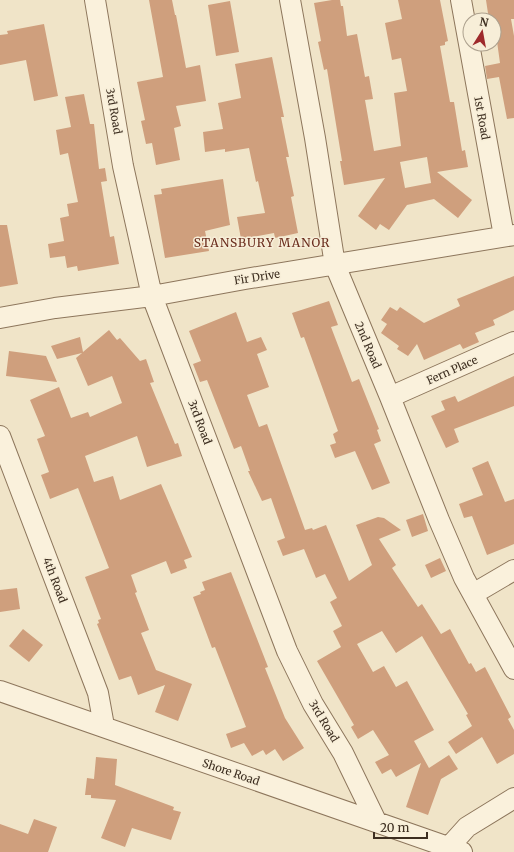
<svg xmlns="http://www.w3.org/2000/svg" width="514" height="852" viewBox="0 0 514 852" font-family="Merriweather,serif">
  <style>
    .building { fill: #cf9f7d; fill-rule: evenodd }
    .lines { fill: none; stroke-linecap: round; stroke-linejoin: round }
    .minor-casing { stroke: #8d765c; stroke-width: 22 }
    .minor { stroke: #faf1dc; stroke-width: 20 }
    .labels { text-anchor: middle; dominant-baseline: central; stroke-width: 3; stroke-linejoin: round; paint-order: stroke }
    .street-label { font-size: 11px; fill: #3d2e20; stroke: #f7eed8 }
    .neighbourhood-label { font-size: 12px; letter-spacing: 1px; fill: #6b2e1e; stroke: #f7eed8 }
  </style>
  <rect width="100%" height="100%" fill="#f0e4c8"/>
  <path class="building" d="M149 0H172L175 15H176L186 68 200 65 206 101 176 106 181 126 174 128 180 160 156 165 152 143 146 144 141 121 145 120 137 82 163 77Z
    M332 0H340L341 6H343L347 36 357 34 365 77 369 76 373 99 365 100 374 151 401 146 394 93 407 91 401 58 392 60 385 23 402 19 398 0H440L448 41 445 42V45L440 46 450 102H454L462 151 465 150 468 167 437 172 472 200 458 218 434 199 407 205 389 230 380 224 376 230 358 216 385 178 344 185 340 161H342L327 69 324 70 318 42 321 41 314 3ZM427 157 431 183 405 188 400 162Z
    M486 0H514V19H511L514 36V118L507 119 499 77 487 79 485 66 500 63 494 20H489Z
    M230 1 239 52 216 56 208 5Z
    M44 24 58 96 34 101 26 60 0 65V35L8 34 7 31Z
    M272 57 284 117H281L289 157H286L294 196 291 197 298 233 275 238 274 233 241 239 237 217 265 213 258 181 256 182 249 148 225 152V149L205 152 203 132 223 129 218 103 241 98 235 64Z
    M84 94 90 124H94L99 169 105 168 107 181 101 182 110 237 114 236 119 264 78 271 77 266 67 268 65 256 50 258 48 244 64 241 60 218 69 216 67 204 78 202 68 153 60 155 56 130 71 127 65 97Z
    M223 179 230 225 205 231 209 251 165 258 154 195 162 194 161 189Z
    M0 225H7L18 284 0 287Z
    M514 276V310L493 320 495 325 475 333 479 342 463 349 460 344 424 360 417 344 408 356 397 349 399 346 381 333 387 324 381 320 390 307 397 311 400 307 424 323 460 306 457 299Z
    M329 301 338 325 331 327 352 382 359 379 379 429 377 430 381 441 374 444 390 483 372 490 355 451 335 458 330 445 336 443 333 434 338 431 304 337 301 338 292 313Z
    M236 312 247 342 261 337 267 350 257 354 269 387 247 395 259 427 267 424 305 530 312 528 313 530 326 525 349 581 372 565 356 525 378 517 384 518 401 530 379 539 396 565 392 568 418 607 422 604 441 634 450 629 469 664 471 663 476 672 485 667 511 717 508 719 514 730V754L497 764 482 737 456 754 448 742 472 726 466 715 468 714 422 636 396 653 382 631 357 644 373 672 384 666 396 687 407 681 434 730 414 741 429 768 449 755 458 769 441 779 428 815 406 807 421 763 396 777 391 769 382 774 375 762 389 755 373 730 358 739 351 727 354 725 317 661 341 647 333 631 342 626 330 602 337 598 325 574 316 578 304 549 283 556 277 541 285 538 271 498 262 501 248 471H250L241 446 234 449 207 380 200 382 193 364 201 361 189 331Z
    M109 330 117 340 120 338 140 361 146 359 154 382 150 383 175 444 178 443 182 456 147 467 137 436 85 456 94 482 113 476 120 500 161 484 192 557 184 560 187 568 171 574 166 561 131 575 137 592 135 593 149 630 141 633 156 670 192 684 178 721 155 712 165 685 138 695 131 676 119 680 97 624 99 623 98 620 101 619 85 577 109 568 78 488 50 499 41 475 49 472 37 439 45 436 30 400 59 387 71 418 88 412 90 417 122 403 112 376 88 386 76 358 82 353 57 359 51 346 80 337 83 352Z
    M9 351 46 356 57 382 6 376Z
    M514 376V406L454 429 459 442 446 448 431 416 445 410 441 401 455 396 458 402Z
    M488 461 505 502 514 499V544L487 555 472 516 464 518 459 504 483 495 472 468Z
    M423 514 428 531 412 537 406 520Z
    M440 558 446 571 431 578 425 565Z
    M231 572 268 667 265 668 285 718 304 748 283 761 275 749 266 755 263 750 252 756 244 743 231 748 226 734 246 727 215 647 212 648 193 597 201 594 200 592 205 590 202 582Z
    M17 588 20 609 0 612V590Z
    M23 629 43 645 29 662 9 646Z
    M96 757 117 759 115 785 174 807 173 810 181 812 171 840 132 828 125 847 101 838 116 800 91 798V795H85L87 778 94 779Z
    M34 819 57 827 48 852H0V824L28 834Z"/>
  <g class="lines">
    <defs>
      <path id="minor" d="M95 0 123 166 152 296 287 651 313 704 343 753 376 821
        M290 0 315 138 335 265 390 397 439 520 464 578 514 669
        M461 0 504 236
        M0 318 55 308 152 296 245 279 514 235
        M390 397 514 342
        M0 436 98 693 104 726
        M473 594 514 570
        M0 691 462 852
        M449 847 467 827 514 798"/>
    </defs>
    <use href="#minor" class="minor-casing"/>
    <use href="#minor" class="minor"/>
  </g>
  <g class="labels">
    <g class="street-label">
      <text transform="translate(114 111) rotate(80)">3rd Road</text>
      <text transform="translate(482 118) rotate(80)">1st Road</text>
      <text transform="translate(257 277) rotate(-9)">Fir Drive</text>
      <text transform="translate(368 345) rotate(67)">2nd Road</text>
      <text transform="translate(452 370) rotate(-24)">Fern Place</text>
      <text transform="translate(200 422) rotate(69)">3rd Road</text>
      <text transform="translate(55 580) rotate(69)">4th Road</text>
      <text transform="translate(324 721) rotate(59)">3rd Road</text>
      <text transform="translate(231 772) rotate(19)">Shore Road</text>
    </g>
    <g class="neighbourhood-label">
      <text x="262" y="242">STANSBURY MANOR</text>
    </g>
  </g>
  <g transform="translate(482 32) rotate(11)"><circle r="19" fill="#f7eed8" stroke="#ada18e"/>
  <path d="M0-3L7 15L0 10L-7 15Z" fill="#9e2a2b"/>
  <text y="-6" font-size="11" font-weight="bold" text-anchor="middle" fill="#3d2e20">N</text>
  </g>
  <path d="M374 832v6h53v-6" fill="none" stroke="#3d2e20" stroke-width="2"/>
  <text x="380" y="832" font-size="12" fill="#3d2e20" stroke="#f7eed8" stroke-width="3" paint-order="stroke">20 m</text>
</svg>
